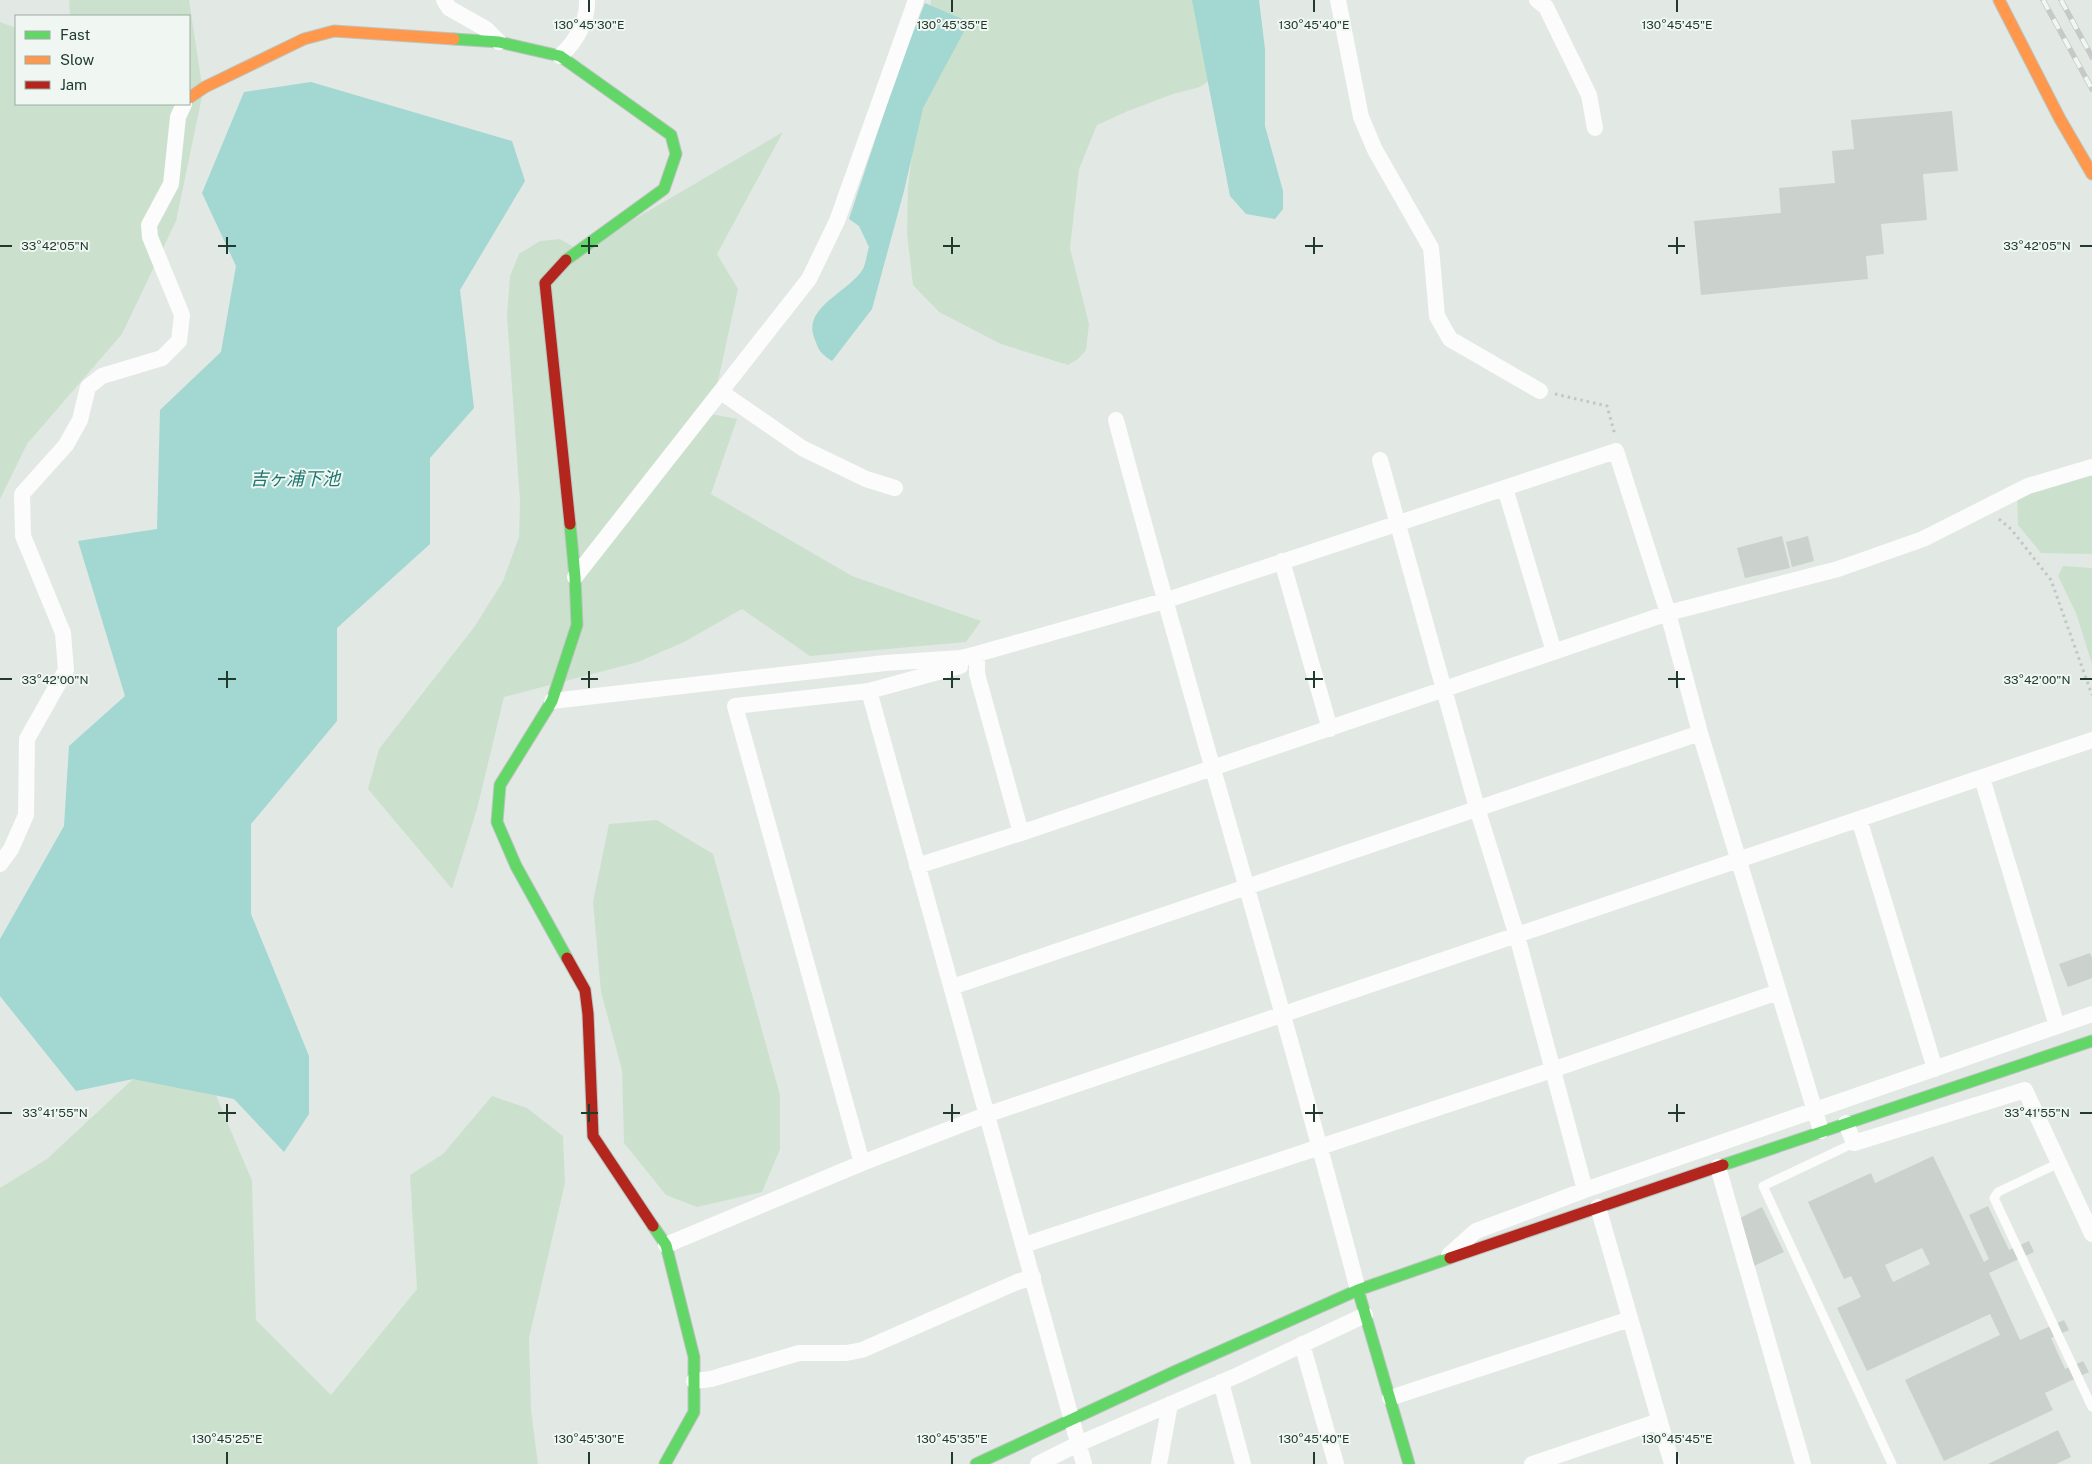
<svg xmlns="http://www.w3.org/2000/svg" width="2092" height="1464" viewBox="0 0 2092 1464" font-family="'Public Sans','Noto Sans JP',sans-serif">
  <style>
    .green { fill: #cbe1cd }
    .water { fill: #a2d7d2 }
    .building { fill: #cbd1cd; fill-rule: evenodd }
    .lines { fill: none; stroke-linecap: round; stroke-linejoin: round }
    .fast-casing { stroke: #bbc5bf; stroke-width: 13 }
    .slow-casing { stroke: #bbc5bf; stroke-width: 13 }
    .jam-casing { stroke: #bbc5bf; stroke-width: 13 }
    .path { stroke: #bfc8c3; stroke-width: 3; stroke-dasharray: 2.5 4; stroke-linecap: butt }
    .lane { stroke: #fbfcfb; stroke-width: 9 }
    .street { stroke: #fbfcfb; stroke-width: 16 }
    .fast { stroke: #63d668; stroke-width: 11 }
    .slow { stroke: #ff974d; stroke-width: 11 }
    .jam { stroke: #b3261e; stroke-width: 11 }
    .rail-casing { stroke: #c6c9c8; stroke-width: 5.5 }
    .rail { stroke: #f0f7f2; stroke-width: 4; stroke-dasharray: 11; stroke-linecap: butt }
    .ticks { fill: none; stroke: #203b2e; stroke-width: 2 }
    .labels { text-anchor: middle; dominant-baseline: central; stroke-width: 4; stroke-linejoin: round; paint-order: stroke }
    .water-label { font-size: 18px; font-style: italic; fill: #1b7671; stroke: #f0f7f2 }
    .ticks-label { font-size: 12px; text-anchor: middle; fill: #203b2e; stroke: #f0f7f2; stroke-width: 4; stroke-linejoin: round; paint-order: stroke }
  </style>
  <rect width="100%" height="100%" fill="#e2e8e4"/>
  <path class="green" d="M69 0H189L203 92 176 221 122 334 27 444 0 499V22L16 28V104H189V16H70Z
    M931 0H1224L1227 68 1200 87 1173 94 1128 111 1097 125 1079 169 1070 248 1089 324 1086 350 1078 359 1068 365 1001 344 939 312 913 285 907 234 908 187Z
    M783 132 717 254 738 289 711 414 737 419 711 494 852 576 981 621 966 642 810 656 742 609 684 642 638 662 504 697 477 809 452 889 368 789 379 749 475 626 503 581 519 537 520 501 507 316 510 276 519 254 540 241 560 239 580 251Z
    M2092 473V554L2041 553 2018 525 2017 495Z
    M2063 566 2092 568V664L2076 613 2058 576Z
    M657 820 713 854 780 1095V1149L762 1192 697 1207 666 1195 624 1143 622 1070 601 992 593 902 609 824Z
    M197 1050 252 1181 256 1320 331 1395 417 1289 410 1175 443 1154 492 1096 527 1108 563 1136 565 1183 529 1338 531 1410 538 1464H0V1188L47 1159 133 1079Z"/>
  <path class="water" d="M1192 0H1259L1265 49V126L1283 191V209L1275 219 1246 214 1230 196Z
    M925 3 969 22 923 108 904 191 872 309 832 361C820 353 819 351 814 337 803 307 849 292 863 269 866 263 867 253 869 247L859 226 849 219 902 59Z
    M311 82 512 141 525 181 460 290 474 408 430 458V544L337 628V721L251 824V914L309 1056V1114L284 1152 234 1099 133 1079 76 1091 0 996V939L64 826 69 746 125 696 78 541 157 529 160 410 221 352 236 266 202 193 244 92Z"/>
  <path class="building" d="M1952 111 1958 171 1923 174 1927 220 1881 224 1884 254 1866 256 1868 279 1701 295 1694 221 1781 213 1779 188 1835 183 1832 151 1854 149 1851 120Z
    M1782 536 1790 568 1745 578 1737 548Z
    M1808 536 1814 561 1792 567 1786 542Z
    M2090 953 2092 958V978L2068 987 2059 964Z
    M1933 1156 1984 1262 1989 1259 1969 1215 1988 1206 2009 1250 2029 1241 2034 1252 1989 1273 2020 1340 2064 1320 2069 1330 2051 1338 2065 1369 2083 1361 2089 1372 2045 1393 2053 1410 1944 1461 1905 1380 2000 1335 1990 1314 1867 1371 1837 1308 1861 1297 1851 1276 1844 1279 1808 1202 1871 1173 1875 1183ZM1922 1248 1930 1264 1893 1282 1885 1265Z
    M1762 1207 1784 1252 1754 1266 1740 1218Z
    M2058 1430 2071 1457 2056 1464H1988Z"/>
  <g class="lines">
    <defs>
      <path id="fast" d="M454 39 499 42 560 56 671 135 676 154 664 189 566 260
        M567 958 516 866 497 822 500 785 552 701 577 625 575 577 570 524
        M1723 1165 2092 1041
        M653 1226 666 1245 694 1357V1412L665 1464
        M1358 1290 1409 1464
        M976 1464 1176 1371 1358 1290 1450 1258"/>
      <path id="slow" d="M1999 0 2060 119 2092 174
        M189 98 205 87 304 39 334 31 454 39"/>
      <path id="jam" d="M566 260 545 283 570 524
        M567 958 585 990 588 1014 593 1136 653 1226
        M1450 1258 1723 1165"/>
    </defs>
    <use href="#fast" class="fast-casing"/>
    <use href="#slow" class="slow-casing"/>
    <use href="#jam" class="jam-casing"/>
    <path class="path" d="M1555 394 1607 406 1615 435
      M1999 519 2011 529 2051 580 2092 695"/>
    <path class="lane" d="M1854 1143 1763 1186 1892 1464
      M2059 1163 1998 1192 1994 1198 2092 1407"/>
    <path class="street" d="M444 0 449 8 486 29 499 42
      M1338 0 1361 117 1375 150 1431 248 1437 316 1450 339 1540 391
      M1537 0 1546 7 1589 95 1595 128
      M560 56C576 42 588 21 587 0
      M721 392 802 448 866 479 895 488
      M1116 420C1193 711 1282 998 1358 1290
      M1380 460 1477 808 1517 936 1585 1190
      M1505 488 1554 652
      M1282 561 1330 729
      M575 577 809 279 837 221 916 0
      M977 654V674L1021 833
      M869 691 1084 1464
      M552 701 885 663 961 658 977 654 1164 601 1616 451 1668 613 1700 733 1821 1131
      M1982 778 2057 1026
      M1859 819 1935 1069
      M0 864 11 849 26 815 27 739 66 670 63 633 23 536 22 494 66 445 80 420 88 387 102 376 162 358 179 341 182 315 150 237 149 225 171 184 178 117 184 104
      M917 866 1021 833 1668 613 1838 569 1923 539 2028 486 2092 467
      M952 987 1700 733
      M1846 1123 1854 1143 2025 1090 2092 1234
      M862 1163 735 706 869 691 960 666V662
      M1718 1167 1803 1464
      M1598 1207 1672 1464
      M666 1245 862 1163 986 1115 2092 740
      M1024 1245 1552 1070 1778 992
      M1449 1255 1476 1231 1585 1190 2092 1014
      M1302 1344 1336 1464
      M694 1381 711 1379 799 1353H846L862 1350 1017 1282 1033 1277
      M1221 1382 1243 1464
      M1390 1398 1630 1319
      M1038 1464 1078 1444 1238 1375 1365 1315
      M1159 1464 1170 1404
      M1532 1464 1659 1421"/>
    <use href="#fast" class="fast"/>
    <use href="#slow" class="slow"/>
    <use href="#jam" class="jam"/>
    <defs>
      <path id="rail" d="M2043 0 2092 89
        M2061 0 2092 57"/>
    </defs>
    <use href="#rail" class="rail-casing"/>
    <use href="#rail" class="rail"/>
  </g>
  <path class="ticks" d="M589 0V12M952 0V12M1314 0V12M1677 0V12M227 237V254M589 237V254M952 237V254M1314 237V254M1677 237V254M0 246H12M218 246H236M581 246H598M943 246H960M1305 246H1323M1668 246H1685M2080 246H2092M227 671V688M589 671V688M952 671V688M1314 671V688M1677 671V688M0 679H12M218 679H236M581 679H598M943 679H960M1305 679H1323M1668 679H1685M2080 679H2092M227 1104V1122M589 1104V1122M952 1104V1122M1314 1104V1122M1677 1104V1122M0 1113H12M218 1113H236M581 1113H598M943 1113H960M1305 1113H1323M1668 1113H1685M2080 1113H2092M227 1452V1464M589 1452V1464M952 1452V1464M1314 1452V1464M1677 1452V1464"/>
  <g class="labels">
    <g class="water-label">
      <text x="295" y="478">吉ヶ浦下池</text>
    </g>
  </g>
  <g class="ticks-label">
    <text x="589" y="29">130°45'30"E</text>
    <text x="952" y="29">130°45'35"E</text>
    <text x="1314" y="29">130°45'40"E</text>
    <text x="1677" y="29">130°45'45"E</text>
    <text x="55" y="250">33°42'05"N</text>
    <text x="2037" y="250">33°42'05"N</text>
    <text x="55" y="684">33°42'00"N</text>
    <text x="2037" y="684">33°42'00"N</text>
    <text x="55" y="1117">33°41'55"N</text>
    <text x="2037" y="1117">33°41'55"N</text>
    <text x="227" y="1443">130°45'25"E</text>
    <text x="589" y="1443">130°45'30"E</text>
    <text x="952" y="1443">130°45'35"E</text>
    <text x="1314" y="1443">130°45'40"E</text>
    <text x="1677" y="1443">130°45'45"E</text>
  </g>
  <rect x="15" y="15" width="175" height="90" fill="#f0f7f2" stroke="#9daca4"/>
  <rect x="25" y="31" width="25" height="8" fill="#63d668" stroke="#9daca4"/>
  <text x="60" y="40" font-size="15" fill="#203b2e">Fast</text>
  <rect x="25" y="56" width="25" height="8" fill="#ff974d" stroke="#9daca4"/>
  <text x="60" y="65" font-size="15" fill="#203b2e">Slow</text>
  <rect x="25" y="81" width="25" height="8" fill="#b3261e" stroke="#9daca4"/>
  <text x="60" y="90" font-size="15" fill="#203b2e">Jam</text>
</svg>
